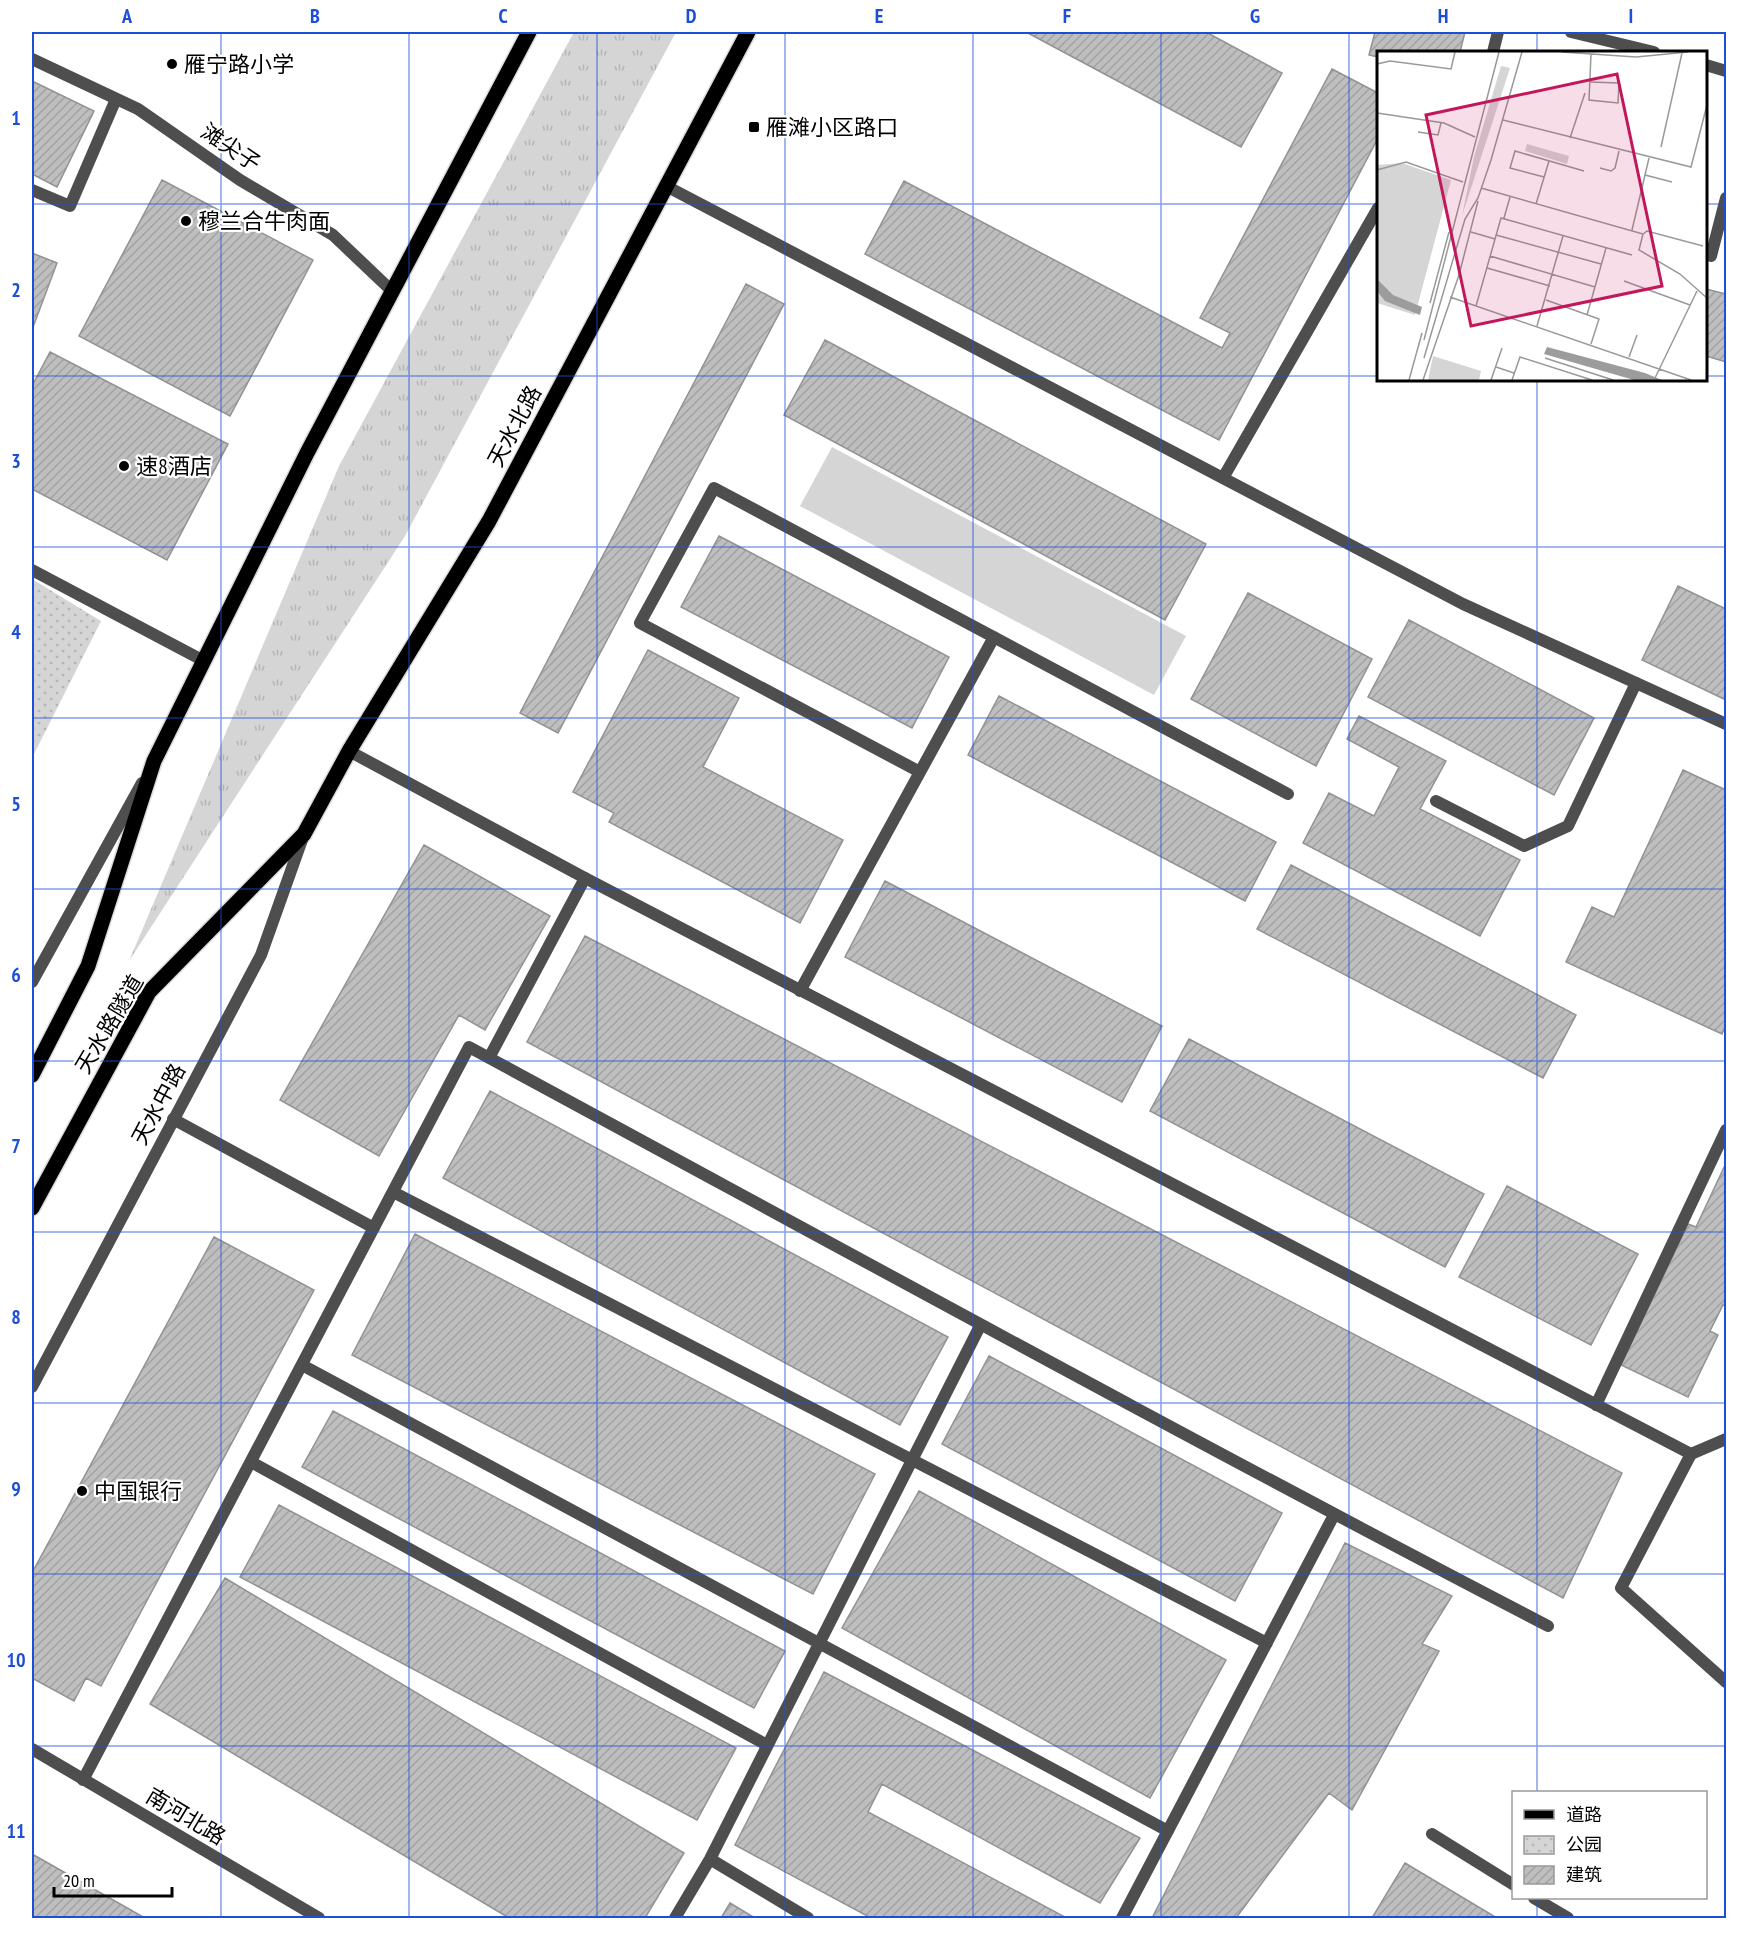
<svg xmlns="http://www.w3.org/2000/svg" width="1758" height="1950" viewBox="0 0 1758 1950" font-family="'PT Sans Narrow','Noto Sans SC',sans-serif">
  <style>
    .grass { fill: url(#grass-tufts) }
    .park { fill: url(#park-dots) }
    .garden { fill: #d5d5d5 }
    .building { fill: url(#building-hatch); stroke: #929292; stroke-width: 1.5 }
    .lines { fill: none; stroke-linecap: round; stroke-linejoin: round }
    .primary-casing { stroke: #dbdbdb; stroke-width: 18 }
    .service { stroke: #4e4e4e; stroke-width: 12 }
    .minor { stroke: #4e4e4e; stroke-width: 12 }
    .tertiary { stroke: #4e4e4e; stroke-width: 12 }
    .primary { stroke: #000; stroke-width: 15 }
    .grid { fill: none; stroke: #1d4ed8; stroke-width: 1.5; stroke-opacity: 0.55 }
    .poi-dot { fill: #000; stroke: #fff; stroke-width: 2 }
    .labels { text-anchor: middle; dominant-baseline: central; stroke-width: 4.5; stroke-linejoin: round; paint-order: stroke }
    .poi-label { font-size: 22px; fill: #000; stroke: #fff; text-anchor: start }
    .street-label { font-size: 22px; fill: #000; stroke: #fff }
    .inset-road { fill: none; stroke: #999; stroke-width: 1.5 }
    .view { fill: #c2185b; fill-opacity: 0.15; stroke: #c2185b; stroke-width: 3 }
    .inset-edge { fill: none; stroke: #000; stroke-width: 3 }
    .neatline { fill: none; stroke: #1d4ed8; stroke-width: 2 }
    .grid-label { font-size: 20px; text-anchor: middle; font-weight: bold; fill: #1d4ed8 }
  </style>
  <defs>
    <pattern id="grass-tufts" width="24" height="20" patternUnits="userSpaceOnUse" patternTransform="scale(1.5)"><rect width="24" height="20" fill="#d5d5d5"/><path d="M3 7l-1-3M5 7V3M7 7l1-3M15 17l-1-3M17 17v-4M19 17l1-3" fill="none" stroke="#b5b5b5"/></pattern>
    <pattern id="park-dots" width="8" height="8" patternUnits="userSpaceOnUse" patternTransform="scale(1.5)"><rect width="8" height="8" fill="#d5d5d5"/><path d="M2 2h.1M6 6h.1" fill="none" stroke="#b5b5b5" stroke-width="1.8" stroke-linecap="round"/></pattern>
    <pattern id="building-hatch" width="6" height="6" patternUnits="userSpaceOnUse" patternTransform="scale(1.5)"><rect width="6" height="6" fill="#bebebe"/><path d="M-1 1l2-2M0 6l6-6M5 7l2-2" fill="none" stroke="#a2a2a2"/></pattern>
  </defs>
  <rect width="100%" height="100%" fill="#fff"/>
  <path class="grass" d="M574 32H676L405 536 129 961 339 466Z"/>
  <path class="park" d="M32 579 101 621 32 758Z"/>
  <path class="garden" d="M832 447 1186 636 1154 695 800 506Z"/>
  <path class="building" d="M1026 32H1206L1282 73 1241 147Z
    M1375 32H1465L1460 52H1378V57L1369 55Z
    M1332 69 1378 93V138L1219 440 865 254 904 181 1222 348 1230 333 1200 318Z
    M32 81 94 111 57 187 32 174Z
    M162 180 313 260 230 416 79 336Z
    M32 253 57 263 32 330Z
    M746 284 784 304 558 733 520 713Z
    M1706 289 1726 294V362L1706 356Z
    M825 340 1206 544 1165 620 784 415Z
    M50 352 228 444 167 560 32 489V386Z
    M719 536 949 657 912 728 681 607Z
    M1678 586 1726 609V700L1642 660Z
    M1248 593 1372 659 1316 766 1191 699Z
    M1409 620 1594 718 1554 795 1368 697Z
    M648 650 739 698 703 767 843 840 800 923 609 822 614 813 573 792Z
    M999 696 1276 842 1245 901 968 755Z
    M1359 716 1446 761 1420 809 1520 860 1480 936 1303 843 1329 793 1374 816 1399 767 1347 739Z
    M1683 770 1726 790V1024L1722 1034 1566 962 1592 907 1614 917Z
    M424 845 550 916 485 1030 459 1015 379 1156 280 1100Z
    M1291 865 1576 1015 1543 1078 1257 929Z
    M885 881 1162 1026 1122 1102 845 957Z
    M585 936 1622 1473 1563 1598 527 1042Z
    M1189 1039 1484 1194 1445 1267 1150 1111Z
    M490 1091 948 1337 900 1425 443 1178Z
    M1726 1163V1306L1723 1305 1710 1331 1718 1335 1688 1397 1621 1365 1688 1224 1696 1227Z
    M1507 1186 1638 1254 1591 1345 1459 1277Z
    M415 1234 875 1474 813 1594 352 1355Z
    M214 1237 314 1290 101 1686 86 1678 74 1701 32 1678V1573Z
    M989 1356 1282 1513 1235 1601 942 1444Z
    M333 1411 785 1651 754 1708 302 1467Z
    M919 1491 1226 1660 1150 1798 842 1628Z
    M279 1505 736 1748 697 1820 240 1577Z
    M1345 1543 1452 1596 1422 1644 1439 1651 1352 1810 1329 1793 1236 1918H1152Z
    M225 1578 684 1853 645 1918H509L150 1704Z
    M824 1672 1140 1838 1100 1903 882 1784 868 1812 1063 1916 1062 1918H871L735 1845Z
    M32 1854 145 1918H32Z
    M1405 1863 1497 1918H1372Z
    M730 1903 755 1918H721Z"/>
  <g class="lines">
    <defs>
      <path id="primary" d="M32 1075 88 966 154 761 307 453 529 32
        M32 1208 149 992 304 834 349 751 489 521 748 32"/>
    </defs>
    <use href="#primary" class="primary-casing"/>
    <path class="service" d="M1571 32 1654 52
      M1493 52 1498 32
      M1706 65 1726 71
      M32 190 70 206 116 99
      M1706 254 1711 256 1726 198
      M32 570 204 661
      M920 772 640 623 714 488 1288 794
      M1436 801 1524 846 1568 826 1636 683
      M800 991 994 637
      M489 1058 585 878
      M173 1119 374 1228
      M393 1192 1267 1643
      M302 1365 1168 1831
      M1691 1454 1726 1439
      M251 1462 767 1745
      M83 1780 469 1047C828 1241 1186 1438 1548 1626
      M1432 1834 1514 1885
      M710 1859 808 1918
      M1534 1898 1568 1918
      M675 1918 710 1859 980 1326
      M1122 1918 1334 1515"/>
    <path class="minor" d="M32 59 138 109 240 180 333 235 393 292
      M666 186 1463 604 1726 724
      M1223 478 1378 208
      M349 751 585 878 1691 1454 1621 1588 1726 1682
      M1596 1405 1726 1130"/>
    <path class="tertiary" d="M32 982 142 783
      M32 1387 261 955 303 837
      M32 1749 319 1918"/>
    <use href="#primary" class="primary"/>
  </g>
  <path class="grid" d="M221 32V1918M409 32V1918M597 32V1918M785 32V1918M973 32V1918M1161 32V1918M1349 32V1918M1537 32V52M32 204H1378M1706 204H1726M32 376H1378M1706 376H1726M1537 380V1792M32 547H1726M32 718H1726M32 889H1726M32 1061H1726M32 1232H1726M32 1403H1726M32 1574H1726M32 1746H1726M1537 1898V1918"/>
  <g class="poi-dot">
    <circle cx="172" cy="64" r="6"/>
    <rect x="748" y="121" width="12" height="12" rx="3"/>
    <circle cx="186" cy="221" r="6"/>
    <circle cx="124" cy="466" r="6"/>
    <circle cx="82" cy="1491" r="6"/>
  </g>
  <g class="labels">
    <g class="poi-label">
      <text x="184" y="64">雁宁路小学</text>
      <text x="766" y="127">雁滩小区路口</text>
      <text x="198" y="221">穆兰合牛肉面</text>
      <text x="136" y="466">速8酒店</text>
      <text x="94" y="1491">中国银行</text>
    </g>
    <g class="street-label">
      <text transform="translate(231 147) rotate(34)">滩尖子</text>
      <text transform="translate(514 426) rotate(-62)">天水北路</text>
      <text transform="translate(109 1024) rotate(-59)">天水路隧道</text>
      <text transform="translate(158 1104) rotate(-62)">天水中路</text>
      <text transform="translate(186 1816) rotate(31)">南河北路</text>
    </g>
  </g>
  <g transform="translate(1377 51)">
    <rect width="330" height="330" fill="#fff"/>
    <path d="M124 15 133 17 85 165 97 106Z" fill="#d5d5d5"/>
    <path d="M25 112 74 129 38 264 0 252V114ZM56 305 104 320 102 329H51Z" fill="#d5d5d5"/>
    <path d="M150 93 192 105 190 113 148 100Z" fill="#d5d5d5"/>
    <path d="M0 228 16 244 45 256 43 264 8 250 0 240ZM170 296 268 322 285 329H257L167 303Z" fill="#9c9c9c"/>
    <path class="inset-road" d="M185 1 259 6 311 1M0 13 13 10 74 18 78 1M212 31 242 32 241 52 212 49 214 3M0 62 67 72 98 86M126 69 314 116 330 54M41 81 61 84 64 72M193 87 208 42M284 96 305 2M223 117 234 120 238 117 242 100M0 119 29 111 86 131M268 124 295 131M167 126 133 117 138 100 207 120M104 137 266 183 262 199 303 223 330 247M159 153 172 110M127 167 133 146M255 179 272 107M94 181 118 188M266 183 270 180 326 195M119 184 224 213M113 205 218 236M110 217 173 235M247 230 313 254M73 246 314 329M169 249 222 268 214 293M53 252 72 181M99 255 124 167 255 204M210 264 229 197M160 275 186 185M47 289 122 1M252 306 260 284M47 307 88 168 101 147 114 109 145 1M168 307 236 329M119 316 137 322M32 329 45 282M46 329 82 224 101 150M114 329 125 297M135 329 143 306 215 329M277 329 320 240"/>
    <path class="view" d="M240 23 285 235 94 275 49 64Z"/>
    <rect width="330" height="330" class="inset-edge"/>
  </g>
  <rect width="1758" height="1950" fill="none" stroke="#ffffff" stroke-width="66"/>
  <rect x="1512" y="1791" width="195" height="108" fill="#ffffff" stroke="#999999" stroke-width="1.5"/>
  <rect x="1524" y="1810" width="30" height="9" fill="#000000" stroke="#999999" stroke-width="1.5"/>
  <text x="1566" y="1821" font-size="18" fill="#000000">道路</text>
  <rect x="1524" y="1836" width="30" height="18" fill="url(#park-dots)" stroke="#999999" stroke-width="1.5"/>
  <text x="1566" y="1851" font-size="18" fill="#000000">公园</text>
  <rect x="1524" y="1866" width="30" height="18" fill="url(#building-hatch)" stroke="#999999" stroke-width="1.5"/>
  <text x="1566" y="1881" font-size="18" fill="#000000">建筑</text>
  <path d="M54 1887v9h118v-9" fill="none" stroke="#000000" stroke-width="3"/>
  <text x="63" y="1887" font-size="18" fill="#000000" stroke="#ffffff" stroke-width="4.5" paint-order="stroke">20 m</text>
  <rect x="33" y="33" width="1692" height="1884" class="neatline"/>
  <g class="grid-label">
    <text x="127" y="23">A</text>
    <text x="315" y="23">B</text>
    <text x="503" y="23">C</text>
    <text x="691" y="23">D</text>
    <text x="879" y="23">E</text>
    <text x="1067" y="23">F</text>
    <text x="1255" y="23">G</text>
    <text x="1443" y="23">H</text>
    <text x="1631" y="23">I</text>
    <text x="16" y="125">1</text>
    <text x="16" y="297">2</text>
    <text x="16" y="468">3</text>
    <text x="16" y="639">4</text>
    <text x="16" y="811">5</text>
    <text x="16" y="982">6</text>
    <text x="16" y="1153">7</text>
    <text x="16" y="1324">8</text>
    <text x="16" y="1496">9</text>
    <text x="16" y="1667">10</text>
    <text x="16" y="1838">11</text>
  </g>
</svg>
